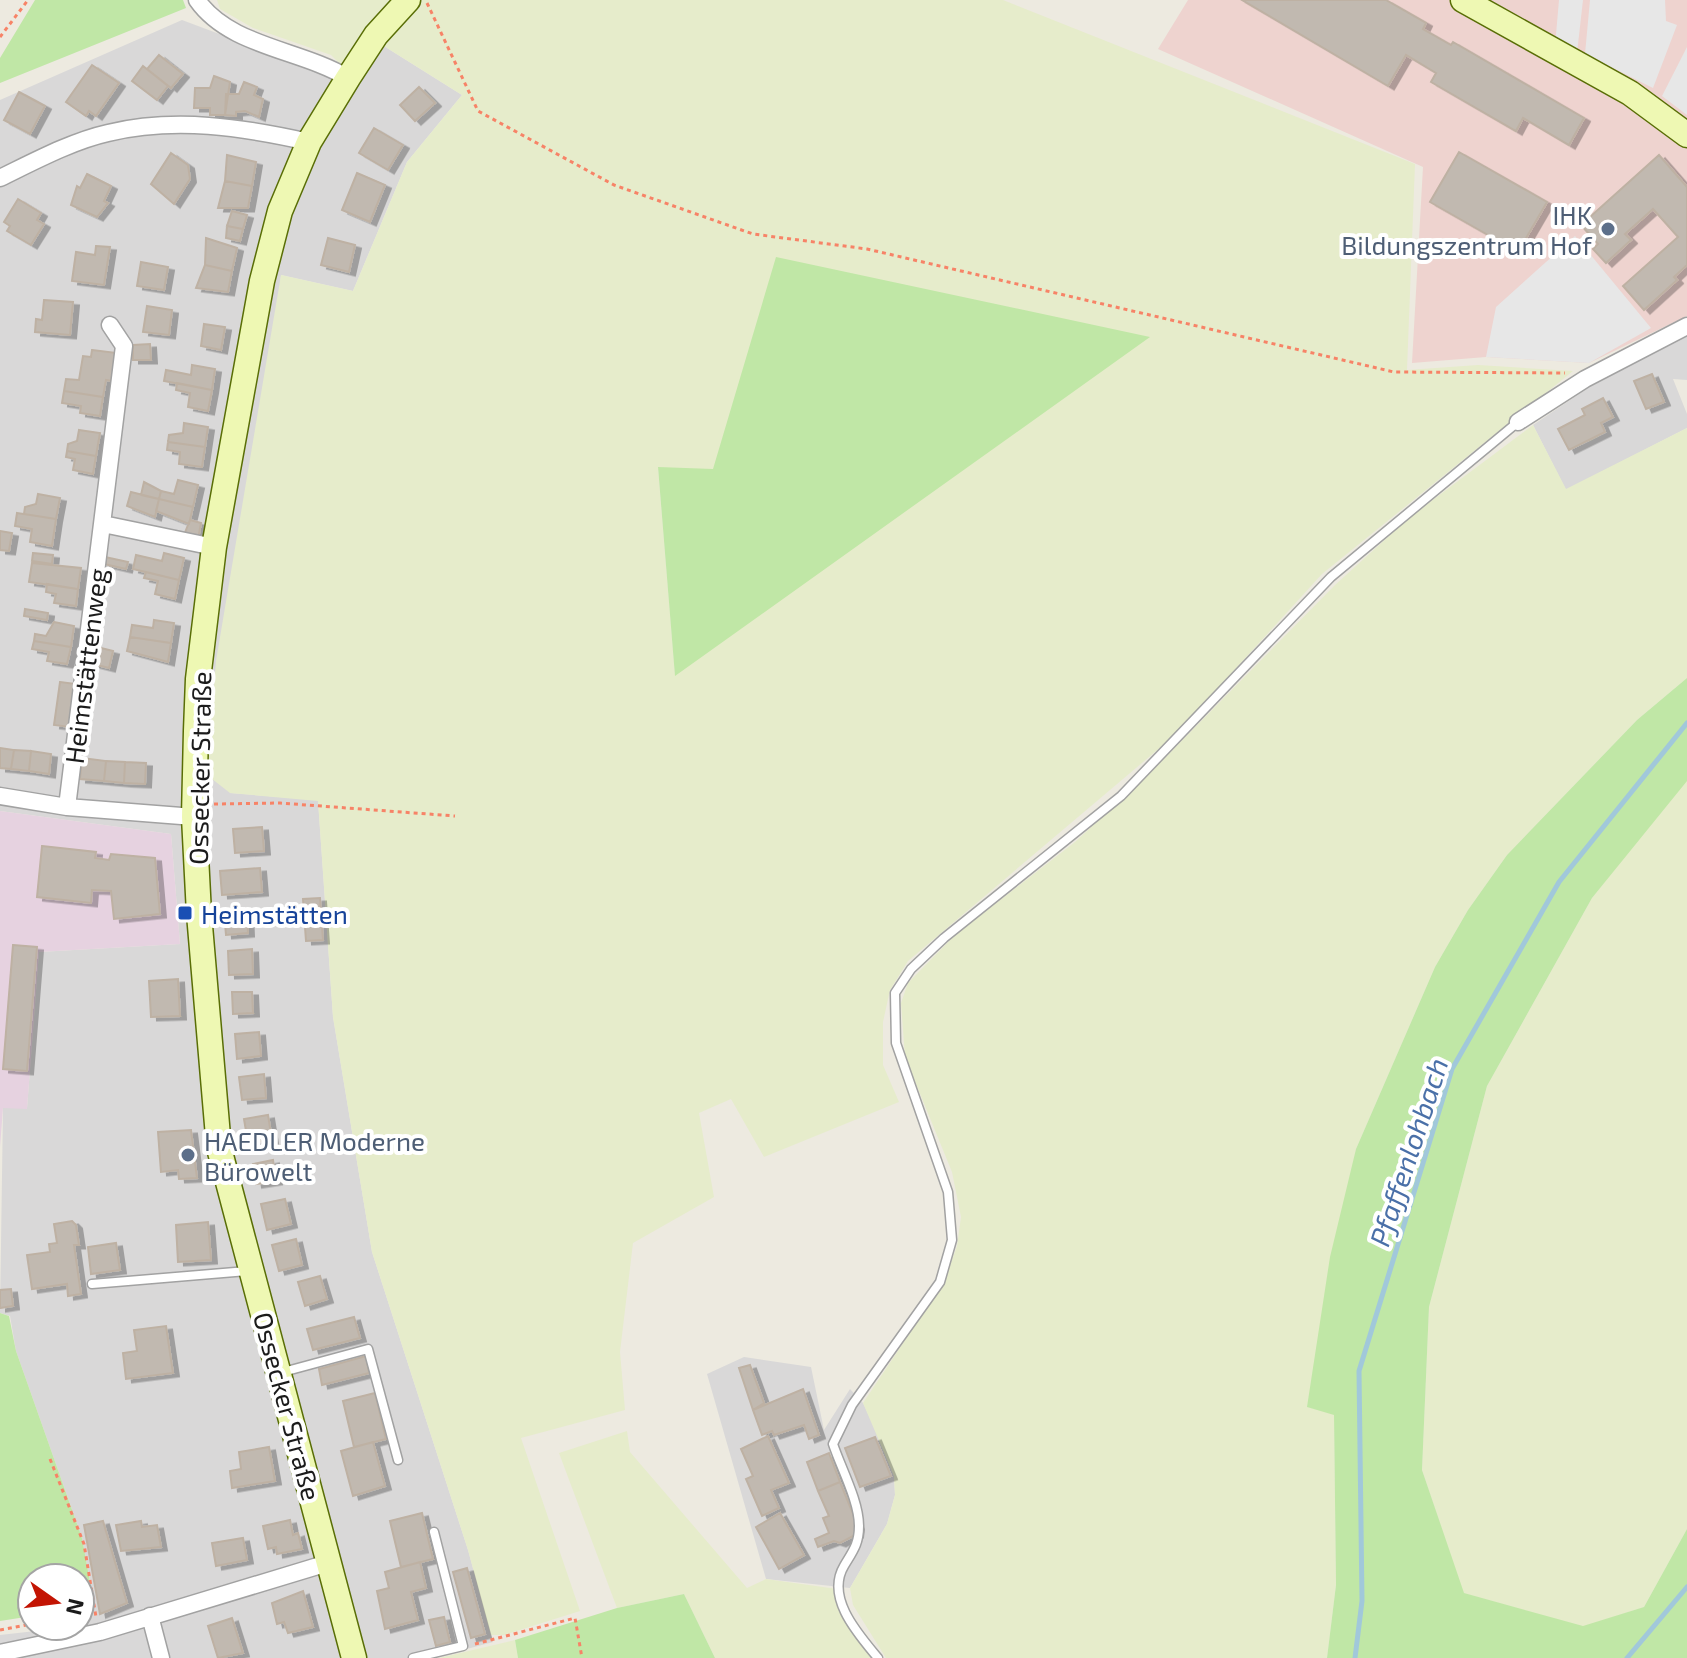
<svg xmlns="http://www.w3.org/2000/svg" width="1687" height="1658" viewBox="0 0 1687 1658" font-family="'Exo 2',sans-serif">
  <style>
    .residential { fill: #d9d8d8 }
    .commercial { fill: #eed3cf }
    .industrial { fill: #e6d2e0 }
    .farmland { fill: #e6eccb; fill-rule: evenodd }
    .grass { fill: #c0e7a6 }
    .parking { fill: #e7e7e7 }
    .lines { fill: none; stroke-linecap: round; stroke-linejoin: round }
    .stream { stroke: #a1c8da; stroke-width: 5 }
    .building { fill: #c1b9b0; stroke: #beb1a3; stroke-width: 2; filter: url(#shadow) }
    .lane-casing { stroke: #a2a2a2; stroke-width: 11 }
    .street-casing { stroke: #a2a2a2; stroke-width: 19 }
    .secondary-casing { stroke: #596e06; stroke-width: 27 }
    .path { stroke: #f78367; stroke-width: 3; stroke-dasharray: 4 4; stroke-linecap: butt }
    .lane { stroke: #fff; stroke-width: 8 }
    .street { stroke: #fff; stroke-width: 16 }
    .secondary { stroke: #eef8b3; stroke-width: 24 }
    .service-dot { fill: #5c6f8a; stroke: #fff; stroke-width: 3 }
    .transit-dot { fill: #1a4fb4; stroke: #fff; stroke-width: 3 }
    .labels { text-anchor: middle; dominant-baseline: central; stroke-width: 8; stroke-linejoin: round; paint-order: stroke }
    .service-label { font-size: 26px; fill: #4e5e75; stroke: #fff; text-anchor: end }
    .street-label { font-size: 26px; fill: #1b1b1b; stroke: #fff }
    .transit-label { font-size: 26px; fill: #164399; stroke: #fff; text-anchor: start }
    .water-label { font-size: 28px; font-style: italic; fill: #4a70a8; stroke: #fff }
  </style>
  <defs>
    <filter id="shadow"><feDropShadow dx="6" dy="3.5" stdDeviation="0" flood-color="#0004"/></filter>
  </defs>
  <rect width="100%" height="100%" fill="#edeae0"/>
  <path class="residential" d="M182 20 350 83 379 43 462 95 407 162 353 291 281 275 230 793 318 800 333 1017 372 1252 468 1550 493 1642 433 1658H0V1635L80 1626V1608L94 1603 82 1538 16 1351 10 1316 0 1313 3 1108H27L39 952 180 944 171 834 0 811V100Z
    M1687 335V380L1673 379 1687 414V428L1566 490 1533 425 1588 388Z
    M744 1357 811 1367 824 1430 850 1389 863 1403 886 1451 894 1476 895 1495 887 1524 850 1588 766 1579 707 1374Z"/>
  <path class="commercial" d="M1188 0H1687V316L1589 363 1486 357 1412 363 1423 167 1158 49Z"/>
  <path class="industrial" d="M0 811 171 834 180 944 39 952 27 1109 3 1108 0 1147Z"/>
  <path class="farmland" d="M217 0H397L342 66 331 55 253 28 220 9Z
    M415 0H1003L1415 164 1407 370 1478 365 1573 371 1322 574 1175 735 908 961 890 990 883 1022V1065L899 1102 764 1157 731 1099 699 1113 714 1197 633 1243 620 1352 625 1410 521 1438 580 1611 504 1635H491L468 1550 372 1252 333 1017 318 801 230 793 207 775 216 661 281 275 353 291 407 162 462 95 379 43ZM658 468 712 470 675 676V675Z
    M1533 425 1566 489 1687 428V678L1637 720 1507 855 1468 910 1435 967 1356 1149 1308 1407 1334 1414 1336 1585 1327 1658H886L853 1605 850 1588 887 1524 895 1495 894 1476 863 1403 944 1282 957 1246 961 1217 952 1172 905 1057 901 1003 908 983 955 935 1075 842 1152 771 1335 585 1410 517Z
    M1684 781H1687V1529L1644 1607 1583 1627 1463 1593 1422 1470 1429 1307 1487 1086 1592 898Z
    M627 1431 630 1452 747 1588 766 1579 837 1589 847 1624 873 1658H715L684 1594 617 1608 559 1453Z
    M515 1640 518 1658H439Z"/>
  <path class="grass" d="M35 0H183L186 8 0 83V58Z
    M776 257 1150 337 675 676 658 467 713 469Z
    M1687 678V781L1592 898 1487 1086 1429 1307 1422 1470 1464 1593 1583 1626 1644 1607 1687 1529V1658H1327L1336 1585 1334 1415 1307 1407 1330 1257 1356 1149 1435 967 1468 910 1507 855 1637 720Z
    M0 1313 9 1316 16 1351 82 1538 94 1604 80 1608V1578H32V1616L0 1621Z
    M684 1594 715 1658H518L515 1640 617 1608Z"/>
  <path class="parking" d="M1559 0H1583L1577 53 1555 46Z
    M1590 0H1665L1666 21 1677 25 1653 88 1585 54Z
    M1687 47V115L1662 96Z
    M1575 236 1651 328 1589 363 1486 357 1496 307Z"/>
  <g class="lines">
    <path class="stream" d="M1355 1658 1362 1601 1359 1371 1452 1069 1559 882 1687 723
      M1627 1658 1687 1587"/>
  </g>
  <path class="building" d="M1242 0H1386L1426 23 1423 29 1451 45 1453 42 1584 118 1569 145 1523 118 1516 131 1431 82 1436 73 1406 55 1388 86Z
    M159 55 183 74 171 88 147 69Z
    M92 65 119 83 96 116 89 111 86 116 66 102Z
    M143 66 168 86 157 100 132 81Z
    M214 76 230 82 225 115H210V108H194L195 88H210Z
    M244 82 257 87 254 95 263 99 259 117 245 111 236 112V116L225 115 226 94H239Z
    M419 87 435 103 415 121 400 105Z
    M19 92 45 106 30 134 4 120Z
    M374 128 403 145 388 170 359 153Z
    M1459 152 1547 202 1518 252 1430 202Z
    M171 153 188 165 190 179 174 204 151 184Z
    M227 155 256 162 252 186 225 181Z
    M1659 155 1687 187V265L1674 277 1677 280 1644 310 1623 286 1678 237 1653 209 1625 234 1631 240 1606 263 1593 249 1598 244 1581 225Z
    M357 173 385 185 370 222 342 210Z
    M87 174 111 186 104 201 108 203 97 217 71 205 77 186 80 188Z
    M225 181 252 186 248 208H218Z
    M18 199 41 213 37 220 44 224 31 245 7 231 10 226 4 222Z
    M232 211 247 215 243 229 227 226Z
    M227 226 243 229 240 241 226 238Z
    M206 238 237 248 232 271 205 265Z
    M328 238 355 245 349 272 321 265Z
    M96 246 110 247 104 285 72 281 76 252 95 255Z
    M141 262 168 267 164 290 137 286Z
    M205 265 232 271 228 292 196 288Z
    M44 300 73 302 70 335 35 332 36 319 42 320Z
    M147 306 172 310 169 335 143 332Z
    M204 324 225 327 221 350 201 346Z
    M150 344 151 360H133V345Z
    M92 350 117 353 112 381 106 380 103 397 64 391 66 379 79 380 83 356 91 357Z
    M192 365 215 369 212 390 164 381 166 370 191 375Z
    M1652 374 1664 402 1646 409 1634 381Z
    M177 383 212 390 208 411 188 407 190 393 176 390Z
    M64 391 103 397 100 416 80 413 81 406 62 403Z
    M1603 398 1613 417 1601 423 1605 432 1569 450 1558 429 1585 415 1582 409Z
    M184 423 208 427 205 447 168 442 169 435 183 433Z
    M79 430 100 433 96 456 67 451 68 444 77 441Z
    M168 442 205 447 202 467 179 464 180 452 167 450Z
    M67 451 96 456 93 474 73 470 75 459 66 457Z
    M178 480 198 485 193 507 159 499 161 491 174 494Z
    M144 482 161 491 159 499 141 495Z
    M131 492 159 499 155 517 127 506Z
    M38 494 60 498 56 519 24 514 25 507 36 504Z
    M159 499 193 507 189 524 156 511Z
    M17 513 56 519 52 546 30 542 32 529 15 526Z
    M190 520 201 523 198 539 184 535Z
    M0 531 12 533 9 551 0 550Z
    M33 553 53 555 52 564 32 561Z
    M164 553 184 558 179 580 133 569 136 555 162 561Z
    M105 557 128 562 126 569 104 564Z
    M32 563 81 568 78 589 29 582Z
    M146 572 179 580 175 599 155 594 158 581 144 578Z
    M47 584 78 589 76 606 54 603 56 594 46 592Z
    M25 609 48 613 47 620 24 616Z
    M154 620 174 623 171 643 130 637 132 625 153 628Z
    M54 622 74 626 71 647 34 641 35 634 46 636Z
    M130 637 171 643 168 662 127 651Z
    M34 641 71 647 67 664 47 661 49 652 32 649Z
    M97 647 113 651 109 668 93 664Z
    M60 682 76 684 70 727 54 725Z
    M0 748 14 750 11 769 0 768Z
    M14 750 31 751 29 771 11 769Z
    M31 751 51 754 49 774 29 771Z
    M82 758 106 761 104 781 80 779Z
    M106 761 125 762 124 783 104 781Z
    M125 762 146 763 145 784 124 783Z
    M262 827 264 851 235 853 233 829Z
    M42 846 96 852 95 858 109 860 111 854 155 858 160 914 114 919 111 891 92 890 91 903 37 897Z
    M260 868 262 892 222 895 220 871Z
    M320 898 323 940 306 941 303 899Z
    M247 910 248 933 226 935 224 912Z
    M13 945 37 947 27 1071 3 1069Z
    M252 949 253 974 229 975 228 951Z
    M178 979 180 1016 151 1017 149 981Z
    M232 992H252L253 1013 233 1014Z
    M259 1032 261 1056 237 1059 235 1034Z
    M264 1074 266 1098 242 1100 239 1077Z
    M268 1115 272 1140 248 1143 244 1119Z
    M191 1130 197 1178 179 1179 178 1170 161 1172 158 1132Z
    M273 1160 276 1181 256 1184 253 1164Z
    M285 1199 291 1224 267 1230 261 1204Z
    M72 1221 76 1225 79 1245H74L81 1294 68 1296 67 1284 32 1289 27 1255 50 1252 49 1244 57 1243 54 1224Z
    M208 1222 211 1260 178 1262 176 1225Z
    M296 1239 302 1265 279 1271 272 1245Z
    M116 1243 120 1270 91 1274 88 1247Z
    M320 1276 327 1299 305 1306 298 1282Z
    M11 1289 13 1306 0 1308V1290Z
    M354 1317 360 1338 313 1350 307 1329Z
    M166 1326 173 1373 126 1379 123 1353 137 1351 134 1330Z
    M366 1356 369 1373 322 1385 319 1369Z
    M750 1365 764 1403 753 1410 739 1368Z
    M803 1389 819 1435 809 1439 804 1425 774 1435 772 1431 762 1435 753 1410Z
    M375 1393 386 1439 354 1447 343 1401Z
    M768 1436 789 1483 771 1490 779 1508 762 1516 746 1479 753 1476 741 1449Z
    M875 1437 891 1476 860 1487 845 1448Z
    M373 1442 385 1486 353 1496 341 1451Z
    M269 1447 275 1481 232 1488 230 1471 241 1469 239 1452Z
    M829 1453 840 1482 818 1491 807 1462Z
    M840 1482 858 1526 857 1534 840 1543 834 1541 818 1547 815 1539 829 1533 823 1518 829 1516 818 1491Z
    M422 1513 433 1559 401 1567 390 1521Z
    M780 1513 804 1555 779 1569 756 1527Z
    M290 1520 293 1535 298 1533 302 1549 277 1554 276 1547 268 1549 263 1526Z
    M103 1521 127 1603 100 1614 84 1525Z
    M141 1521 142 1527 157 1525 161 1547 121 1551 116 1525Z
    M243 1538 247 1560 216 1566 212 1543Z
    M420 1562 426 1588 411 1592 418 1620 385 1629 377 1591 389 1588 385 1572Z
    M467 1568 485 1634 471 1638 453 1572Z
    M303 1591 313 1627 288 1633 284 1622 277 1624 272 1603Z
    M444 1617 450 1642 436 1646 429 1620Z
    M232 1618 243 1653 218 1658 208 1626Z"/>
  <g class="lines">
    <defs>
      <path id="lane" d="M92 1284 247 1271
        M283 1372 368 1349 398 1460
        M413 1658 463 1646 434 1532
        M878 1658C859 1635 825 1598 844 1566 853 1551 859 1544 859 1526 859 1501 841 1468 833 1444L852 1405 940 1282 952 1240 948 1192 896 1043 895 993 911 969 944 938 1121 796 1331 577 1518 422"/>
      <path id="street" d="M197 0C230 47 300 49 348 78
        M0 178C33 162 72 141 108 133 175 117 242 127 309 142
        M1518 422 1585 379 1687 326
        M103 524 214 547
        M0 796 67 807 194 817
        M67 807 124 346 110 325
        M150 1616 161 1658
        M0 1653 100 1632 331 1562"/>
      <path id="secondary" d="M1463 0 1630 93 1687 135
        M354 1658 219 1148 199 914 194 817 196 731 198 679 214 547 262 281 280 211 309 142 348 78 376 35 408 0"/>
    </defs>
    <use href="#lane" class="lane-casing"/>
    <use href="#street" class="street-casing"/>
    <use href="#secondary" class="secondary-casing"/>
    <path class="path" d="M427 3 478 111 614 185 753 234 867 249 1394 372 1565 373
      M0 37 28 0
      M214 804 280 803 455 816
      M50 1459 84 1544 96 1617
      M80 1614 94 1610
      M0 1630 32 1624
      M475 1644 575 1618 582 1658"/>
    <use href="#lane" class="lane"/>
    <use href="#street" class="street"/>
    <use href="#secondary" class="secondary"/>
  </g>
  <g class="service-dot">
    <circle cx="1608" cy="229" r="8"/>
    <circle cx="188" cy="1155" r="8"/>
  </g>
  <rect class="transit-dot" x="177" y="905" width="16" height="16" rx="4"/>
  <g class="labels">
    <g class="service-label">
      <text x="1592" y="214">IHK<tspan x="1592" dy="30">Bildungszentrum Hof</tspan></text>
      <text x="204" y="1140" text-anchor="start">HAEDLER Moderne<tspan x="204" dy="30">Bürowelt</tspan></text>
    </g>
    <g class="street-label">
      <text transform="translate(85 666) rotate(-83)">Heimstättenweg</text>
      <text transform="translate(199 768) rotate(-89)">Ossecker Straße</text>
      <text transform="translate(288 1406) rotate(75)">Ossecker Straße</text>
    </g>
    <g class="transit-label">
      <text x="201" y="913">Heimstätten</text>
    </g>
    <g class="water-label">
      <text transform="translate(1408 1152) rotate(-72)">Pfaffenlohbach</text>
    </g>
  </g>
  <g transform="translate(56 1602) rotate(104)"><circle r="38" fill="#ffffff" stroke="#a4a4a4" stroke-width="2"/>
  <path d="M0-6L14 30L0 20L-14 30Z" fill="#c31403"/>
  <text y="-12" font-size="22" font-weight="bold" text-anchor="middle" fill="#1b1b1b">N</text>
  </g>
</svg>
